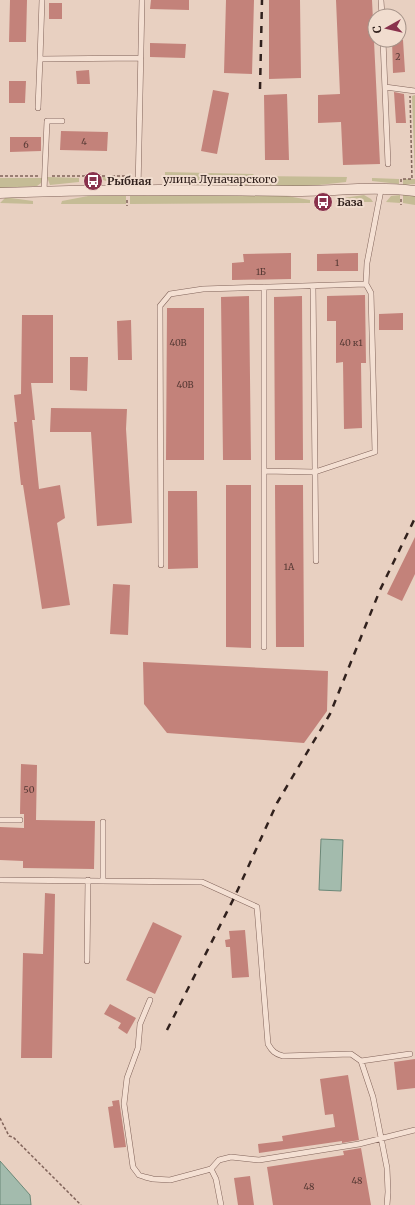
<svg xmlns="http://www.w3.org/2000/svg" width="415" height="1205" viewBox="0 0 415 1205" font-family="Merriweather,serif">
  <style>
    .green { fill: #c5bc96 }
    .water { fill: #a3bbad; stroke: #6b8878 }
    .building { fill: #c3827a }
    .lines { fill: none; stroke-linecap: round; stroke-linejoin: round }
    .lane-casing { stroke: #80635a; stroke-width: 6 }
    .street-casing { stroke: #80635a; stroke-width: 11 }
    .path { stroke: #80635a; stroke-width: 1.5; stroke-dasharray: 3 2; stroke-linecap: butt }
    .lane { stroke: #f4e0d3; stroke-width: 5 }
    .street { stroke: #f4e0d3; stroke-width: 10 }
    .rail { stroke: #31211d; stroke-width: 2.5; stroke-dasharray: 7 7; stroke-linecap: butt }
    .labels { text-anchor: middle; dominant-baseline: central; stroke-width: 4; stroke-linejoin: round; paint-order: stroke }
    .number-label { font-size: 9px; fill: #563934 }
    .street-label { font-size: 11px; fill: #31211d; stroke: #f1ddcf }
    .poi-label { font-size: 11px; font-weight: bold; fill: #31211d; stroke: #f1ddcf; text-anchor: start }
  </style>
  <rect width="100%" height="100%" fill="#e8d0c1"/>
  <path class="green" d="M415 95V184L403 185V179H415L412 96Z
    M165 172 253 174 255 176 347 177 346 182 310 186H165Z
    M47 177 79 178V182L50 185Z
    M102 177H125V185L114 184 103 180Z
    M0 178H42L41 183 37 186 0 188Z
    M372 178 399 179V184L372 181Z
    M281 195 310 200V203L130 204V196Z
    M364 195 371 199 373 202H336V199Z
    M400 195V203L386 202 391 196Z
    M403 195 415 196V205L403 203Z
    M88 196H126V204H61L62 201Z
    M5 198H11L33 201V204L0 203Z"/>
  <path class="water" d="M321 839 343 840 341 891 319 890Z
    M0 1161 30 1195 31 1205H0Z"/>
  <path class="building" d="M10 0H27L26 42H9Z
    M151 0H189V10L150 9Z
    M226 0H254L252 74 224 73Z
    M269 0H300L301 78 269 79Z
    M336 0H372L380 164 343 165 341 122 318 123V95L340 94Z
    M49 3H62V19H49Z
    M392 40H403L405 72 393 73Z
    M150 43 186 44 185 58 150 57Z
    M89 70 90 84H77L76 71Z
    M9 81H26L25 103H9Z
    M213 90 229 93 217 154 201 151Z
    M394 92 404 94 406 123H396Z
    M287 94 289 160H265L264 95Z
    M61 131 108 132 107 151 60 150Z
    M10 137H41V151L10 152Z
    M291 253V279L232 280V263L244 262 243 254Z
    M358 253V271H317V254Z
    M365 295 366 363H361L362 428 344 429 343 362 336 363V321H327V296Z
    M249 296 251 460H223L221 297Z
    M302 296 303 460H275L274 297Z
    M167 308H204V460H166Z
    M403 313V330H379V314Z
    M22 315H53V383H31L35 420H32L39 489 60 485 65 518 57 523 70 605 42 609 23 485H21L14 422H17L14 395 21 394Z
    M131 320 132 360H118L117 321Z
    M70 357H88L87 391 70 390Z
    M51 408 127 409 126 429 132 523 97 526 91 432H50Z
    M226 485H251V648L226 647Z
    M275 485H303L304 647H276Z
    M168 491H197L198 568 168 569Z
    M415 537V574L402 601 387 594Z
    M113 584 130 585 128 635 110 634Z
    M143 662 328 671 327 711 304 743 167 733 144 704Z
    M21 764 37 765 36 820 95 821 94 869 23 868V861L0 860V827L24 828V814H20Z
    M45 893 55 894 52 1058H21L23 953 43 954Z
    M153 922 182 936 155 994 126 980Z
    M245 930 249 977 232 978 230 947H226L225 940 230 939 229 931Z
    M110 1004 136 1018 127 1034 118 1028 121 1023 104 1014Z
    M415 1059V1088L397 1090 394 1062Z
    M348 1075 359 1140 342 1143V1141L259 1153 258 1144 283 1141 282 1136 335 1127 333 1114 325 1115 320 1079Z
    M119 1100 126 1147 114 1148 108 1107 113 1106 112 1101Z
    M361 1148 371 1205H273L267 1167 344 1155 343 1151Z
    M250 1176 254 1205H238L234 1178Z"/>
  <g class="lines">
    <defs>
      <path id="lane" d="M42 0 40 59 141 58
        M381 0 382 16
        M383 40 388 164
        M385 87 415 91
        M38 108 40 59
        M138 190 142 0
        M44 191 47 121H62
        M313 286 316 561
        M264 287V647
        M264 471 315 472 375 452 371 293 366 284
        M161 565 160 306 170 294 203 289 366 284 367 263 381 190
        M0 820H20
        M0 880 202 882 257 907 268 1044C272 1051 275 1054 283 1056L351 1054 361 1061 373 1097 387 1168 388 1192 387 1205
        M103 880V822
        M87 961 88 880
        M150 1000 140 1024 138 1048 127 1078 124 1104 133 1167 139 1175 145 1177 153 1179 170 1180 211 1169 219 1160 231 1157 259 1160 359 1144 415 1130
        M361 1061 410 1054
        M211 1169 216 1179 221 1205"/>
      <path id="street" d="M0 193C98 189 196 190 294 191 334 191 375 186 415 191"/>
    </defs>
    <use href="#lane" class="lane-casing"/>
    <use href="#street" class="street-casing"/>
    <path class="path" d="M0 176H38
      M52 176H127
      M127 180V176L132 175
      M401 182V179H412L410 96
      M401 199V205
      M127 200V206
      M0 1118 9 1136 13 1137 81 1205"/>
    <use href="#lane" class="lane"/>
    <use href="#street" class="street"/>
    <path class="rail" d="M260 89 262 0
      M167 1030 235 896 277 803 330 714 380 590 415 518"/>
  </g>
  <defs>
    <symbol id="bus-disc" viewBox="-11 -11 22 22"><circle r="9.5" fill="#89314c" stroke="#f1ddcf"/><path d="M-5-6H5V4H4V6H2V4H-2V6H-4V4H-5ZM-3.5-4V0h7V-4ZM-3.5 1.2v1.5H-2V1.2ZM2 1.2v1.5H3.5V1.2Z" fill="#fff"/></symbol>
  </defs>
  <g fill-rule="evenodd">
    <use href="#bus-disc" x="82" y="170" width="22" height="22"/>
    <use href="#bus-disc" x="312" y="191" width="22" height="22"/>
  </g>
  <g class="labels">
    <g class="number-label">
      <text x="398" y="56">2</text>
      <text x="84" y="141">4</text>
      <text x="26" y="144">6</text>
      <text x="337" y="262">1</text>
      <text x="261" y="271">1Б</text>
      <text x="178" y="342">40В</text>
      <text x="351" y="342">40 к1</text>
      <text x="185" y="384">40В</text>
      <text x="289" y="566">1А</text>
      <text x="29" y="789">50</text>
      <text x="357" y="1180">48</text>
      <text x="309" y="1186">48</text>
    </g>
    <g class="street-label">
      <text x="220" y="179">улица Луначарского</text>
    </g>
    <g class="poi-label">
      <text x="107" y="181">Рыбная</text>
      <text x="337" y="202">База</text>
    </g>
  </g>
  <g transform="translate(387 28) rotate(262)"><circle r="19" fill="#f1ddcf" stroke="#a49288"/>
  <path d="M0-3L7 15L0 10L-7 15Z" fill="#89314c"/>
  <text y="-6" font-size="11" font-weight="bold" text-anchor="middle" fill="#31211d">С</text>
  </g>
</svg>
